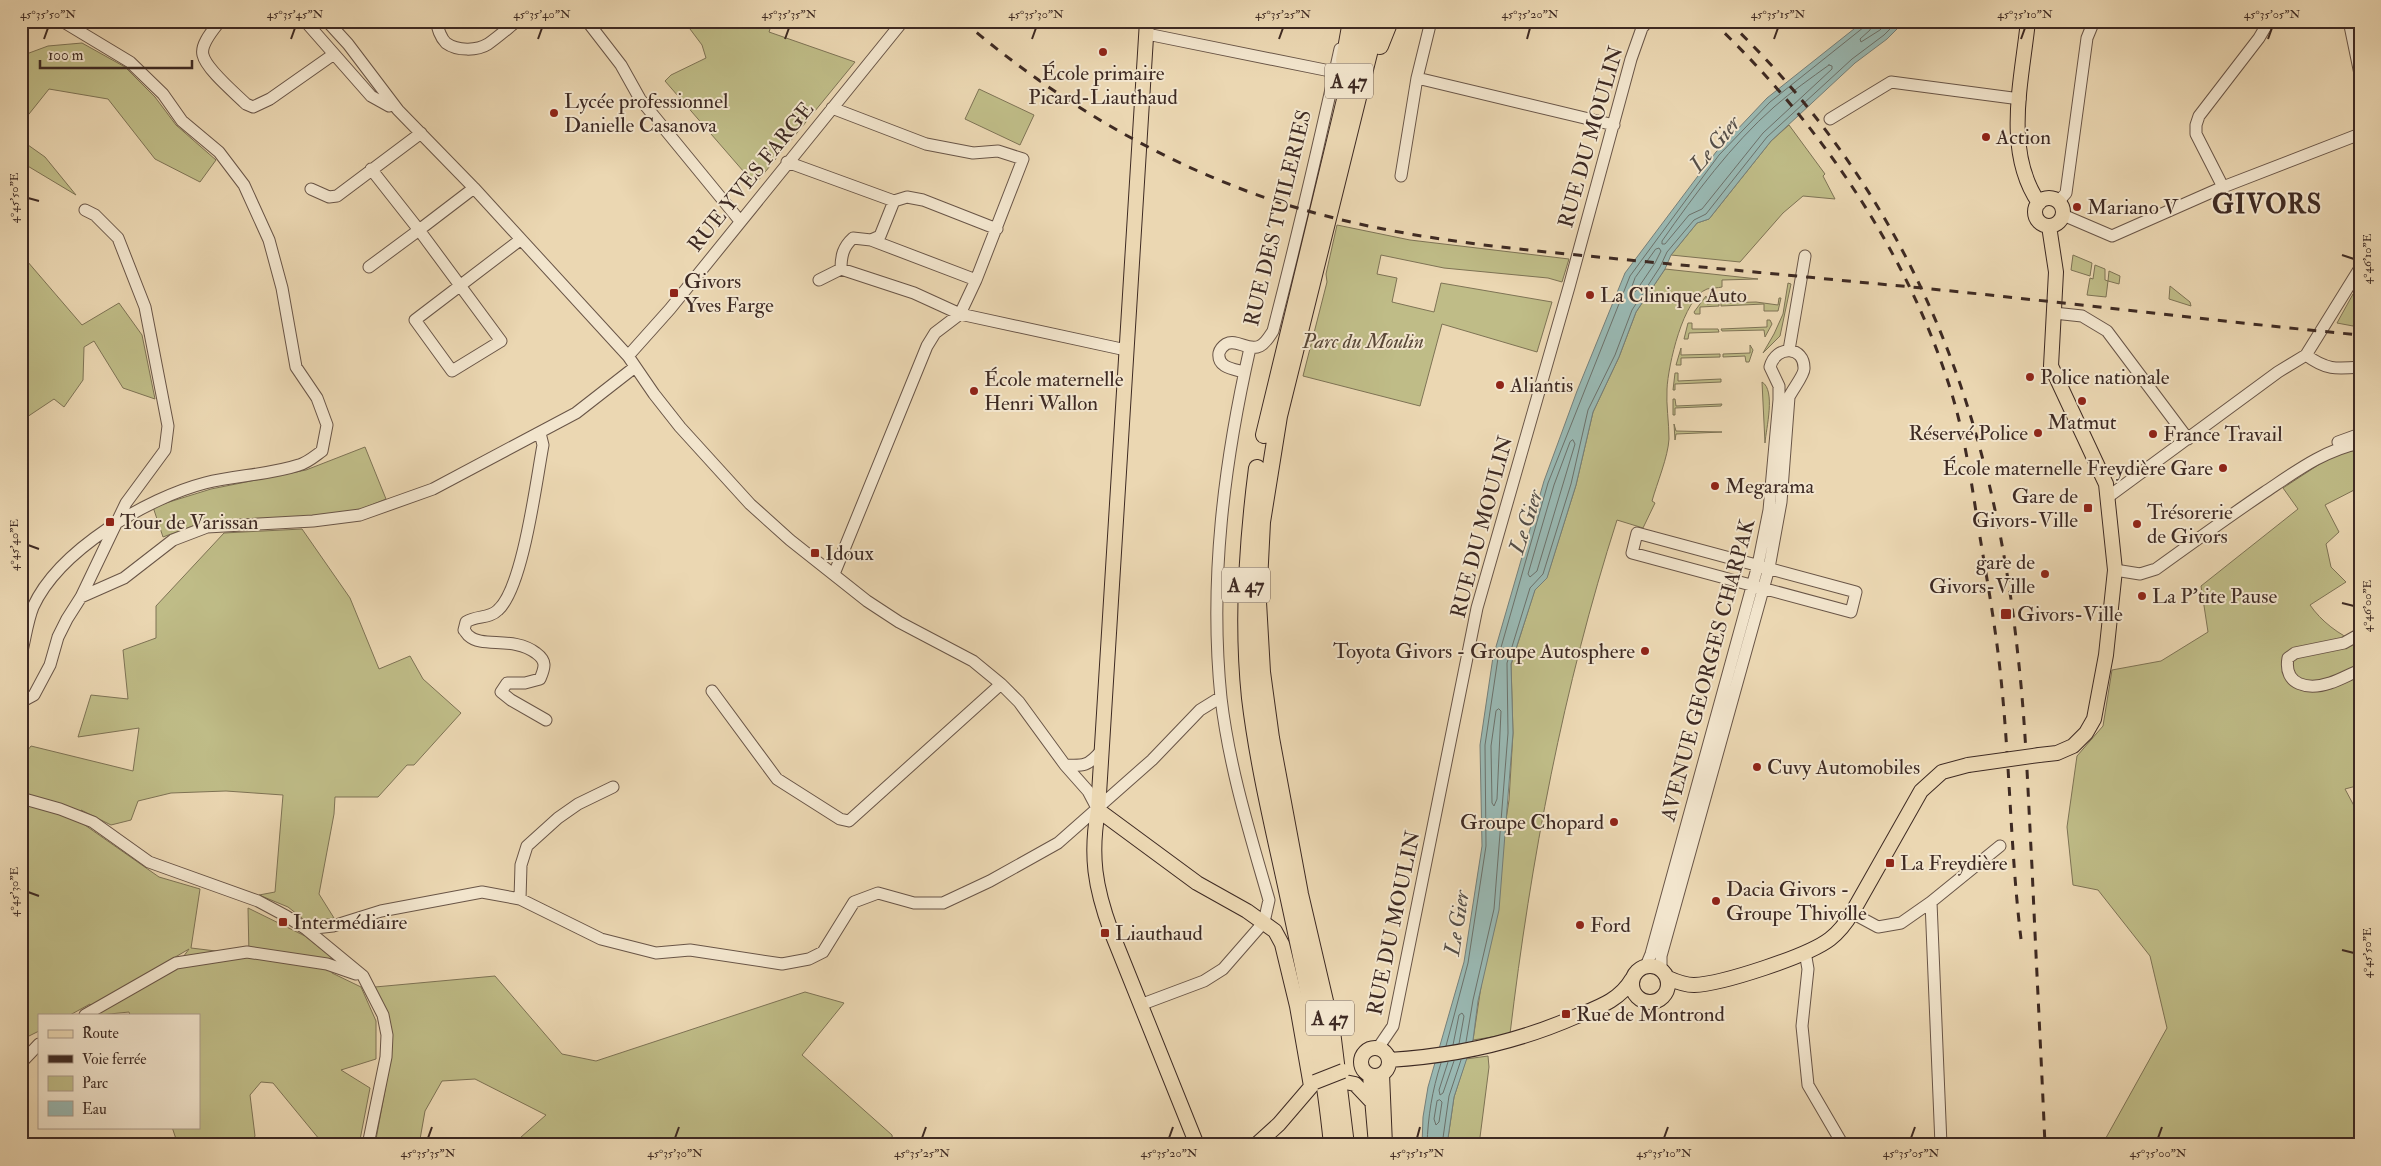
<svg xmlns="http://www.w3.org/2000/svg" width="2381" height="1166" viewBox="0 0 2381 1166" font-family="'IM FELL Double Pica',serif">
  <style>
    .green { fill: #bfbc87; stroke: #7e7355; fill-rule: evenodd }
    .water { fill: #99b8b2; stroke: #757f79 }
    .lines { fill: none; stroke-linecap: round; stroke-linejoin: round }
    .shore { stroke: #6c716a; stroke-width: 1 }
    .minor-casing { stroke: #695547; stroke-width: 13 }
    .major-casing { stroke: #3e2a23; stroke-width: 16 }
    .highway-casing { stroke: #3e2a23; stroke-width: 18 }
    .minor { stroke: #f2e5cd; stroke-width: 11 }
    .major { stroke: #ebd7b2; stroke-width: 14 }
    .highway { stroke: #ebd7b2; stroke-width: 16 }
    .rail { stroke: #3e2a23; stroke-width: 3; stroke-dasharray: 9 9; stroke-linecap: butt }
    .major-bridge-casing { stroke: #3e2a23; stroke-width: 16; stroke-linecap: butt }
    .major-bridge { stroke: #ebd7b2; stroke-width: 14 }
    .ticks { fill: none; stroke: #3e2a23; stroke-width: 2 }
    .poi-dot { fill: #8f2418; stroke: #f2e5cd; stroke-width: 2 }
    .labels { text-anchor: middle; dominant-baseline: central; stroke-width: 4; stroke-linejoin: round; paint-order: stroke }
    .shield { fill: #f2e5cd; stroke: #746256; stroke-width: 1 }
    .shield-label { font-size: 20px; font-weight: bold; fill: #3e2a23 }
    .poi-label { font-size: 21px; fill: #3e2a23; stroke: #f2e5cd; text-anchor: start }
    .street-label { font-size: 21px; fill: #3e2a23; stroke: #f2e5cd }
    .park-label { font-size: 21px; font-style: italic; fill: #584737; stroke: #f2e5cd }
    .water-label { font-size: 22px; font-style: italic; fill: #554e47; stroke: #f2e5cd }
    .district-label { font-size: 26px; font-weight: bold; letter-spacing: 1px; fill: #3e2a23; stroke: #f2e5cd }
    .neatline { fill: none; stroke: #3e2a23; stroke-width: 2 }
    .ticks-label { font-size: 12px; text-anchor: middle; fill: #3e2a23 }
  </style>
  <rect width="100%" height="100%" fill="#ebd7b2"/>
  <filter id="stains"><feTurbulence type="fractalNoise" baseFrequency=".004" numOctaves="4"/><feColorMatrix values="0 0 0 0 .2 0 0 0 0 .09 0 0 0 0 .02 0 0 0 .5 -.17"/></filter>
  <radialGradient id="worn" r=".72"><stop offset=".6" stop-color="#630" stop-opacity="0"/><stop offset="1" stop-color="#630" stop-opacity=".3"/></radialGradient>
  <path class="green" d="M684 21H757L771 26 769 32 855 62 752 188 744 172 665 81 671 75 706 58 702 45Z
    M82 43 125 67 155 97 176 125 216 160 200 182 155 159 108 99 49 89 21 124V56L48 46Z
    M979 89 1034 115 1020 145 965 119Z
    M1789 125 1825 174 1823 176 1835 199 1803 196 1783 213 1740 262 1671 255 1697 223 1709 219 1771 141Z
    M21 140 45 157 76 195 21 162Z
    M1337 225 1410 240 1569 259 1562 282 1548 278 1444 268 1381 255 1377 274 1397 278 1392 302 1434 312 1441 283 1552 302 1537 352 1442 324 1420 406 1303 376 1327 282 1326 274Z
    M21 254 82 325 119 303 142 335 155 399 123 388 94 341 84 347 83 380 64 407 54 399 21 421Z
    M2073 255 2092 263 2090 276 2071 270Z
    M2095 265 2105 269V280L2108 281 2109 271 2120 276 2119 284 2108 281 2106 297 2087 295 2090 278 2093 279Z
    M1665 269 1758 279 1722 280V287C1718 288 1711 288 1707 289 1683 298 1668 366 1667 389 1666 405 1669 422 1669 439 1668 457 1657 483 1652 501L1655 503 1643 528 1617 520C1563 688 1531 859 1510 1034L1473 1040 1509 800 1513 733 1511 665 1535 589 1547 577 1576 485 1593 412 1619 357 1636 312Z
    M1788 283 1791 284 1780 336 1763 353 1774 334 1783 314Z
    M2170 286 2190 302 2191 306 2169 299Z
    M2353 294 2360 296V316L2353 326 2337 323Z
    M1706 296 1707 304 1719 303V306L1700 307V314H1695L1694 312Z
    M1779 298H1781L1778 311H1764V304L1721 306V303L1756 302 1778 305Z
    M1767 320H1770L1772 324 1765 337 1764 330 1722 331 1721 329 1767 327Z
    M1688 323H1692V329H1718L1719 332 1689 333 1688 339H1684Z
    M1750 345 1753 350 1749 362H1746L1745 356 1723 357V354L1750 353Z
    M1681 348V355L1720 354V357L1681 358V365H1676Z
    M1675 373H1678V381L1721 379V382L1675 384V390H1673Z
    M1762 382C1776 390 1766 429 1765 443Z
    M1673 399H1675L1676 406 1722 404 1721 406 1675 408V415H1673Z
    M1674 424 1676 431 1722 432 1676 434 1675 440Z
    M365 447 386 499 359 510 294 518 203 522 163 537 153 507 211 489 306 470Z
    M2360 447V487L2325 505 2339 532 2326 544 2331 567 2346 582 2310 605C2321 621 2339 635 2357 642L2360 639V785L2345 789 2360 817V1145H2102L2167 1028 2150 956 2098 890 2073 885 2067 827 2077 756 2103 726 2112 670 2161 661 2208 632 2201 586 2298 509 2283 488 2335 454Z
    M302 529 350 598 379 669 410 656 423 679 461 713 414 765H407L378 797H335L334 814 319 894 334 918 307 922 288 907 259 895 275 892 283 795 226 791 171 793 138 801 131 820 111 825 81 810 82 823 159 877 200 889 191 948 249 955 248 908 305 936 331 957 332 973 361 987 376 1021V1059L341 1070 370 1088 359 1145H324L273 1083 261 1082 250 1095 255 1136 250 1145H178L172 1127H199V1015H130L129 1012 100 1015 90 1004 70 1015H39V1031L21 1040V807H24L21 791V759L31 746 133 771 139 728 78 737 91 695 128 699 123 650 156 638V606L224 533ZM189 949 175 968 124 987Z
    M495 976 562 1054 596 1061 805 992 844 1003 802 1055 892 1135 893 1145H512L546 1115 475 1079 442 1081 425 1111 419 1145H375L391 1057 389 1018 375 987Z
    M1488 1056 1489 1067 1479 1145H1447L1454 1097 1466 1059Z"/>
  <path class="water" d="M1864 21H1905L1887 39 1855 63 1771 141 1709 219 1697 223 1671 255 1665 269 1636 312 1619 357 1593 412 1576 485 1547 578 1535 590 1511 664 1513 733 1499 910 1478 1001 1473 1040 1454 1097 1447 1145H1422L1423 1117 1428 1087 1464 962 1482 846 1480 745 1493 657 1544 481 1577 391 1625 273 1716 152 1767 98Z"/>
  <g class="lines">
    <path class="shore" d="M1873 21 1870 30 1860 39 1861 42 1880 30 1889 21
      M1829 65 1832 66V69L1763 133 1702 209 1689 215 1665 244H1662V241C1695 194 1731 145 1774 107 1791 92 1811 78 1829 65Z
      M1656 249 1659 248 1661 251 1655 263 1636 291 1633 292 1631 289 1635 278Z
      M1573 440 1575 444 1537 571 1530 577 1528 574 1554 485 1570 442Z
      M1499 709 1501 711 1497 799 1494 806 1492 803 1491 746 1496 711Z
      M1466 1042 1473 1000 1494 909 1508 733 1507 663 1530 588 1543 574 1571 484 1588 410 1615 355 1632 310 1660 267 1667 252 1694 220 1706 214 1767 137 1852 59 1884 35 1898 21
      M1453 1045 1459 1015 1462 1013 1464 1016 1459 1044
      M1446 1046 1468 963 1486 846 1485 745 1498 658 1548 483 1630 276 1719 155 1770 102 1864 27 1866 21
      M1448 1062 1439 1090 1440 1095 1443 1093 1454 1061
      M1440 1100 1442 1102 1439 1122 1436 1125 1434 1119 1437 1101Z
      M1427 1145C1428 1116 1432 1091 1441 1063
      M1442 1145 1449 1096 1461 1060"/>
    <defs>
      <path id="minor" d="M220 21C214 29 200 44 203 55 206 69 235 93 246 104L253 107 270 99 334 54
        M305 21 371 96 389 106
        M327 21 348 44 398 110 474 188 628 356 654 394 680 427 750 504 790 540 867 601 899 622 973 661 1001 684 1019 702 1065 765 1088 791 1098 810
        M436 21C438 29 440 37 446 43 457 51 477 51 488 44 498 37 507 29 517 21
        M587 21 621 65 640 99 740 221
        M2349 21 2360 74
        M1147 34 1335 72
        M1417 78 1614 125
        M1830 119 1891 82 2020 99
        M787 162 894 201 907 197 923 200 997 229
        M1401 176 1417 78 1431 21
        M2223 187 2196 134V125L2199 116 2259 38 2269 21
        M474 188 419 230 501 341 452 371 415 320 520 240
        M311 189 329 197 337 196 421 133
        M2058 202 2066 193 2087 38 2094 21
        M2063 215 2112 236 2223 187 2360 134
        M871 240 976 280
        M369 267 419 230 371 169
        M841 269C841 256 843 247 853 238L871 240 880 236 894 201
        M819 280 841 269 914 293 960 314 976 280 1023 159 998 151 973 153 926 144 832 108
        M2054 313 2082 316 2107 331 2188 439
        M1789 350 1805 256
        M2306 355C2326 370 2336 369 2360 367
        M628 356 670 309 903 21
        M1244 372C1234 369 1217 368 1219 353 1220 349 1223 346 1226 344 1237 338 1248 352 1260 346 1266 343 1269 337 1273 331 1297 238 1319 144 1340 49
        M540 433 543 445C536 482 523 588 498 610 489 619 477 615 466 622L464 630C466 632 467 635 469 636 482 648 514 636 536 653 547 661 545 667 540 679L525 683H507L501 692 511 700 546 720
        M2338 442 2360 434
        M2108 497 2278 372 2306 355 2360 268
        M1637 533 1856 592 1851 612 1632 553Z
        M2115 570 2140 574 2156 569C2192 543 2228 517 2265 492 2295 472 2324 450 2360 443
        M834 574 927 346 935 333 960 314 1126 350
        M81 597 124 578 173 540 207 527 313 521 360 515 433 489 576 413 635 367
        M2360 634 2344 643 2295 653 2288 658C2283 686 2309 690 2330 683 2340 680 2350 674 2360 670
        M21 655C25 640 27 622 33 607 59 550 147 498 205 483 236 475 269 475 299 465 307 463 315 456 322 451L327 425 317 398 296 367 282 288 269 240 244 185 219 152 182 121 163 94 130 62 62 21
        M712 691 777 779 840 819 849 821 1001 684
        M21 702 34 695 50 665 58 637 67 619 81 597 126 503 165 450 168 426 145 307 118 238 95 215 85 210
        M1065 765C1084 766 1088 766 1101 751
        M21 798 60 809 93 822 149 862 258 901 286 916 306 929 363 976 383 1015 387 1035 386 1057 368 1145
        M520 899 521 865 527 846 558 818 578 804 613 787
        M1931 902 1941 1145
        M1852 913 1878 927 1901 923 1931 902 2000 846
        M306 929 333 926 381 911 482 892 520 899 601 939 656 953 690 950 782 964 809 959 823 952 854 902 878 893 914 903H943L990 881 1058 843 1152 760 1200 710 1221 697
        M1805 952 1808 969 1802 1026 1808 1085 1843 1145
        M1646 966 1651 954 1758 565 1769 510 1779 400V386L1770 367C1776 344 1805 346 1804 369 1804 375 1793 389 1789 397L1781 502 1769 568 1661 956V969
        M1140 1005 1204 981 1223 969 1264 922 1269 900C1250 834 1229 767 1221 698 1209 580 1224 463 1250 348
        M85 1015 176 963 247 952 327 964 356 974
        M1378 1048 1393 1026 1477 608 1569 287 1631 59 1642 28 1648 21
        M21 1063 39 1044"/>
      <path id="major" d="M1147 21 1098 810C1090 856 1095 887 1111 931L1197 1145
        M2028 21C2022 80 2003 151 2039 203
        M2035 212a14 14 0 1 1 28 0a14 14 0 1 1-28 0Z
        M2039 755 2057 753 2073 746 2086 733 2094 719 2106 655 2115 570 2106 484 2051 366 2056 272 2049 226
        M1098 810 1197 883 1247 911 1275 931 1282 944 1297 1006 1311 1086
        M1632 984a18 18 0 1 1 36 0a18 18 0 1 1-36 0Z
        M1668 978C1677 982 1685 985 1694 985 1722 984 1808 956 1830 939 1839 932 1846 923 1852 913L1921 791 1942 772 1968 765
        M1361 1062a14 14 0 1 1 28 0a14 14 0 1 1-28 0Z
        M1389 1060C1455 1056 1516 1043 1577 1016 1599 1007 1620 1000 1632 979
        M1382 1074 1385 1145
        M1370 1075 1376 1145
        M1345 1082 1355 1084 1372 1102
        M1256 1145 1279 1124 1315 1082"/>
      <path id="highway" d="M1380 46 1390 21
        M1344 60 1351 21
        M1264 435 1364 21
        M1257 468C1247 545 1242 621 1250 698 1258 765 1274 830 1288 895 1306 978 1324 1061 1332 1145
        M1346 1145 1332 1031 1300 894 1271 738 1262 672 1258 602 1262 522 1279 416 1377 21"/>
    </defs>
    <use href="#minor" class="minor-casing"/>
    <use href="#major" class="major-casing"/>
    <use href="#highway" class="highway-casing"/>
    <use href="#minor" class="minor"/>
    <use href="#major" class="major"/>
    <use href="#highway" class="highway"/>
    <path class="rail" d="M963 21C1047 93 1141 151 1244 190 1355 232 1471 245 1588 256 1678 265 1768 273 1858 282 2025 297 2192 319 2360 335
      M1712 21C1818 121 1906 249 1950 388 1964 432 1971 479 1978 525 1987 580 1997 634 2002 689 2010 772 2011 856 2021 939
      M1728 21C1910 195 1992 408 2018 656 2026 726 2028 796 2032 867 2036 959 2041 1052 2045 1145"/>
    <defs>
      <path id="major-bridge" d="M1968 765 2039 755
        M1315 1082 1343 1071"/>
    </defs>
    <use href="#major-bridge" class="major-bridge-casing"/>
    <use href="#major-bridge" class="major-bridge"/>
  </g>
  <path class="ticks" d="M44 39 48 28M291 39 295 28M538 39 542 28M785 39 789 28M1032 39 1036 28M1279 39 1283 28M1527 39 1530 28M1774 39 1778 28M2021 39 2025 28M2268 39 2272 28M28 198 39 201M2342 255 2354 259M28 545 39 549M2342 603 2354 606M28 892 39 896M2342 950 2354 953M428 1138 432 1127M675 1138 679 1127M922 1138 926 1127M1169 1138 1173 1127M1417 1138 1420 1127M1664 1138 1668 1127M1911 1138 1915 1127M2158 1138 2162 1127"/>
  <g class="poi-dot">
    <circle cx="1103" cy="52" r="5"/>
    <circle cx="554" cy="113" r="5"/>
    <circle cx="1986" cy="137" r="5"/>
    <circle cx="2077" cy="207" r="5"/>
    <rect x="669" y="288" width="10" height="10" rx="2.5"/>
    <circle cx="1590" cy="295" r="5"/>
    <circle cx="2030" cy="377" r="5"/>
    <circle cx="1500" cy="385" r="5"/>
    <circle cx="974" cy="391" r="5"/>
    <circle cx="2082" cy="401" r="5"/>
    <circle cx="2038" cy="433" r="5"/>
    <circle cx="2153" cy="434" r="5"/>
    <circle cx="2223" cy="468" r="5"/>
    <circle cx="1715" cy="486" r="5"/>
    <rect x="2083" y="503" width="10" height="10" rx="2.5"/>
    <rect x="105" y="517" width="10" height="10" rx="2.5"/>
    <circle cx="2137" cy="524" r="5"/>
    <rect x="810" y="548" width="10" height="10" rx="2.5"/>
    <circle cx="2045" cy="574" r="5"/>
    <circle cx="2142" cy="596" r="5"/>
    <rect x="2000" y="608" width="12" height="12" rx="2.5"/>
    <circle cx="1645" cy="651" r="5"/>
    <circle cx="1757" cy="767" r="5"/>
    <circle cx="1614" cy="822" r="5"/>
    <rect x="1885" y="858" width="10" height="10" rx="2.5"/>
    <circle cx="1716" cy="901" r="5"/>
    <rect x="278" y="917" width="10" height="10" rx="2.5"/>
    <circle cx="1580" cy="925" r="5"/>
    <rect x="1100" y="928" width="10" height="10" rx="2.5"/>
    <rect x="1561" y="1009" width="10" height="10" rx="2.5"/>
  </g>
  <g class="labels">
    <g class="shield">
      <rect x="1325" y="63.5" width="48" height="35" rx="4"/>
      <rect x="1222" y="567.5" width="48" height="35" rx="4"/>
      <rect x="1306" y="1000.5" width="48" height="35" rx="4"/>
    </g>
    <g class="shield-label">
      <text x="1349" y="81">A 47</text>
      <text x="1246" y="585">A 47</text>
      <text x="1330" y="1018">A 47</text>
    </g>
    <g class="poi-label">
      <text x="1103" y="73" text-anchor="middle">École primaire<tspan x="1103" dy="24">Picard-Liauthaud</tspan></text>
      <text x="564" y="101">Lycée professionnel<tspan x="564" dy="24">Danielle Casanova</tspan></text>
      <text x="1996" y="137">Action</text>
      <text x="2087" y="207">Mariano V</text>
      <text x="684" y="281">Givors<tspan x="684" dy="24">Yves Farge</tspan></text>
      <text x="1600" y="295">La Clinique Auto</text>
      <text x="2040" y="377">Police nationale</text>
      <text x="984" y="379">École maternelle<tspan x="984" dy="24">Henri Wallon</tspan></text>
      <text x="1510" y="385">Aliantis</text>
      <text x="2082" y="422" text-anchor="middle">Matmut</text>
      <text x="2028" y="433" text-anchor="end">Réservé Police</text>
      <text x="2163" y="434">France Travail</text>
      <text x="2213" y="468" text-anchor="end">École maternelle Freydière Gare</text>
      <text x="1725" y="486">Megarama</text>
      <text x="2078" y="496" text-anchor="end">Gare de<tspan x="2078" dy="24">Givors-Ville</tspan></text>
      <text x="2147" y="512">Trésorerie<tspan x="2147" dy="24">de Givors</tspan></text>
      <text x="120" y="522">Tour de Varissan</text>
      <text x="825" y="553">Idoux</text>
      <text x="2035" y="562" text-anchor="end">gare de<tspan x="2035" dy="24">Givors-Ville</tspan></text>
      <text x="2152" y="596">La P'tite Pause</text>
      <text x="2017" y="614">Givors-Ville</text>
      <text x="1635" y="651" text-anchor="end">Toyota Givors - Groupe Autosphere</text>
      <text x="1767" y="767">Cuvy Automobiles</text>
      <text x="1604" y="822" text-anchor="end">Groupe Chopard</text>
      <text x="1900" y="863">La Freydière</text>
      <text x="1726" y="889">Dacia Givors -<tspan x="1726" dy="24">Groupe Thivolle</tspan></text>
      <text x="293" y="922">Intermédiaire</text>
      <text x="1590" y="925">Ford</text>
      <text x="1115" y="933">Liauthaud</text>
      <text x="1576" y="1014">Rue de Montrond</text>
    </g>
    <g class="street-label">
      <text transform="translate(1591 137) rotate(-74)">RUE DU MOULIN</text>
      <text transform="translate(751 177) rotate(-51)">RUE YVES FARGE</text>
      <text transform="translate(1278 218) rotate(-76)">RUE DES TUILERIES</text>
      <text transform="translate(1482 527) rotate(-75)">RUE DU MOULIN</text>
      <text transform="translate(1708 670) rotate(-75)">AVENUE GEORGES CHARPAK</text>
      <text transform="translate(1394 923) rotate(-78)">RUE DU MOULIN</text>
    </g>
    <g class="park-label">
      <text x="1363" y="341">Parc du Moulin</text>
    </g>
    <g class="water-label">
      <text transform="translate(1715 144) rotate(-50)">Le Gier</text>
      <text transform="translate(1526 522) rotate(-72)">Le Gier</text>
      <text transform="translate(1457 923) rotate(-81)">Le Gier</text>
    </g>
    <g class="district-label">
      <text x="2267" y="205">GIVORS</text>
    </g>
  </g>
  <rect width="2381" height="1166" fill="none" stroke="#ebd7b2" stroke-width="55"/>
  <rect x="38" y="1014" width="162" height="115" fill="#f2e5cd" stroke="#aa9a89"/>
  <rect x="48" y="1030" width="25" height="8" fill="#ebd7b2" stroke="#aa9a89"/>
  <text x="82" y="1038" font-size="15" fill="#3e2a23">Route</text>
  <rect x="48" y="1055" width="25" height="8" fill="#3e2a23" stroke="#aa9a89"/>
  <text x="82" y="1064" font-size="15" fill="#3e2a23">Voie ferrée</text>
  <rect x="48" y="1076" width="25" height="15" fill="#bfbc87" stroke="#aa9a89"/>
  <text x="82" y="1088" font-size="15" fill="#3e2a23">Parc</text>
  <rect x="48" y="1101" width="25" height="15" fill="#99b8b2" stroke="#aa9a89"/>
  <text x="82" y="1114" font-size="15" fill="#3e2a23">Eau</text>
  <path d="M40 60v8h152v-8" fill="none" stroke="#3e2a23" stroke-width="2.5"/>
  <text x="48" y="60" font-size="15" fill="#3e2a23" stroke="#f2e5cd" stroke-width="4" paint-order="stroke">100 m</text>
  <rect x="28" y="28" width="2326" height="1110" class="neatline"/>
  <g class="ticks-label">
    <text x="48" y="18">45°35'50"N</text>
    <text x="295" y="18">45°35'45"N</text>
    <text x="542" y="18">45°35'40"N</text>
    <text x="789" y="18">45°35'35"N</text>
    <text x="1036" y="18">45°35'30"N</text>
    <text x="1283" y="18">45°35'25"N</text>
    <text x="1530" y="18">45°35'20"N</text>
    <text x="1778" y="18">45°35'15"N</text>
    <text x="2025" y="18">45°35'10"N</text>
    <text x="2272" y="18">45°35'05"N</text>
    <text transform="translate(14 198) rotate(-90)" y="4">4°45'50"E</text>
    <text transform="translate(2367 259) rotate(-90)" y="4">4°46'10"E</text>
    <text transform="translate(14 545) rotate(-90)" y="4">4°45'40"E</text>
    <text transform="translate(2367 606) rotate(-90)" y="4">4°46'00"E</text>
    <text transform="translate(14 892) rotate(-90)" y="4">4°45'30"E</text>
    <text transform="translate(2367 953) rotate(-90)" y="4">4°45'50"E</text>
    <text x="428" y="1157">45°35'35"N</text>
    <text x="675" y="1157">45°35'30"N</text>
    <text x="922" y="1157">45°35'25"N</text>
    <text x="1169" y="1157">45°35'20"N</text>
    <text x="1417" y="1157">45°35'15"N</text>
    <text x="1664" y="1157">45°35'10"N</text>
    <text x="1911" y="1157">45°35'05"N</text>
    <text x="2158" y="1157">45°35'00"N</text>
  </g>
  <rect width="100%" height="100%" filter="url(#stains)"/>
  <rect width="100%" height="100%" fill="url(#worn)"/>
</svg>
